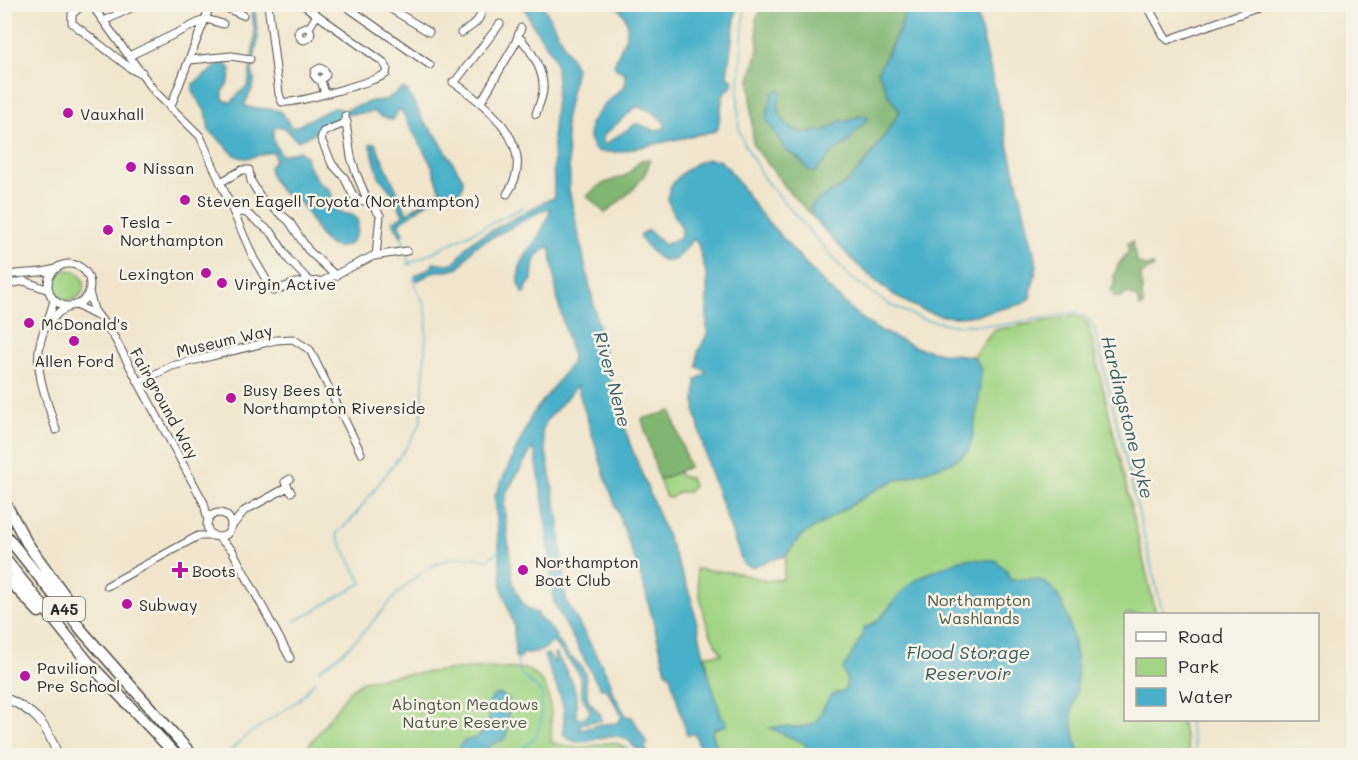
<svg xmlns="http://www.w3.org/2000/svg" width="1358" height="760" viewBox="0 0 1358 760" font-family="Mali,sans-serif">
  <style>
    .green { fill: #a2d585; stroke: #668058; stroke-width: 1.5 }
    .forest { fill: #81b672; stroke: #56704e; stroke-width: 1.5; fill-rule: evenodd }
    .water { fill: #4ab0c9; stroke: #3a6e7a; stroke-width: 1.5; fill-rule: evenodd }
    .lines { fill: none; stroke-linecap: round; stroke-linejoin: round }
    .stream { stroke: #4ab0c9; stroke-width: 1.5 }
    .minor-casing { stroke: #494743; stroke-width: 9 }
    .tertiary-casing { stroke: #494743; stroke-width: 10 }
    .trunk-casing { stroke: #494743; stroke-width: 13 }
    .minor { stroke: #fff; stroke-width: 7 }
    .tertiary { stroke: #fff; stroke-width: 8 }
    .trunk { stroke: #fff; stroke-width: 10 }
    .poi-dot { fill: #b5179e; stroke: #f7f3e8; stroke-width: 2 }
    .labels { text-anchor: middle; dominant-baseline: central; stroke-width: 5; stroke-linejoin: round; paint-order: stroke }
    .shield { fill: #f7f3e8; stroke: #686764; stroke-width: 1.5 }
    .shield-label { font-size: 15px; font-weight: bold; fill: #2b2b2b }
    .poi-label { font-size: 16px; fill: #2b2b2b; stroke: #f7f3e8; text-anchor: start }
    .street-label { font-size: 16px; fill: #2b2b2b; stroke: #f7f3e8 }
    .park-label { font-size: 16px; fill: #495642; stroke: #f7f3e8 }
    .water-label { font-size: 18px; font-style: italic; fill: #365a62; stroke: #f7f3e8 }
  </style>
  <rect width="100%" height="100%" fill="#f7f3e8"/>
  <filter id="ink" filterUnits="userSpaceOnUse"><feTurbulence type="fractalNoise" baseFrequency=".0167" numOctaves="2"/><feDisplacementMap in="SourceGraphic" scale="12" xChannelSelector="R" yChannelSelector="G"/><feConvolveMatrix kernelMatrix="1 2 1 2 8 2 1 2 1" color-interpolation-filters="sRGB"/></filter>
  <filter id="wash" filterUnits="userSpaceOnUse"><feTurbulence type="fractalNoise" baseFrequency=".008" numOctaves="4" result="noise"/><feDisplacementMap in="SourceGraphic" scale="24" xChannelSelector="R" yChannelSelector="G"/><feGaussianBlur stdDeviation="1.35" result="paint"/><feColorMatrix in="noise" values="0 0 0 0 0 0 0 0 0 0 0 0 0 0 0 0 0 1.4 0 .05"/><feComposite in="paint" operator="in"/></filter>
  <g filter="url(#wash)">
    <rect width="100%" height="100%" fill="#f1e6cd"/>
    <path class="green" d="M54 285a15 15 0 1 1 30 0a15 15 0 1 1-30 0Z
      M1075 316 1082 318 1088 324 1156 614H1126V720H1181L1190 755H724L723 749 717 748 712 732 713 729 726 725C716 708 707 675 706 655L722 654C704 629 700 599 696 569L739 573 766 581 783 579 786 555 801 536 877 489 891 482 918 474 976 360 973 356 994 330Z
      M679 472 680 476 690 478 693 486 689 492H678L671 498 666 497 659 480Z
      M473 668 524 669C554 678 552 717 551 742 562 746 573 749 584 747 603 746 612 735 629 751L621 756H301L350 690 363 681 399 675Z"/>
    <path class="forest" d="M764 5H904L905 11 900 28 886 54 889 96 900 110C886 135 870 159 849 180 838 192 821 194 811 207L812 216 791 194 753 145 750 80 758 49 756 19ZM781 92C780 98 777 105 779 111 783 129 805 136 822 132 835 129 849 121 861 115L868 118 846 144 836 149 812 173 797 157 787 152 767 111 774 96Z
      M650 159C647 182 622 199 605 213L587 196 600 185 627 175 641 160Z
      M1132 241 1137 262 1144 266 1153 265 1154 267 1141 274 1143 306 1140 307 1137 298 1128 293 1121 297H1114L1111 290 1114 285V275L1119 264 1129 251 1128 243Z
      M671 411 689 467 659 480 642 419Z"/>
    <path class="water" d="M251 5H254L258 38 252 71C258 83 250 93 245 103V106C255 111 268 106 279 111 284 114 288 122 291 127H295L333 108H339L342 111 372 101 385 100 403 88 407 90 424 122 436 135 463 179C463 204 445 194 431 200 421 205 413 215 403 220L400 224 403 234 401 236 393 222 403 215 392 193 379 177 370 144 375 143 407 213 440 190 432 166 401 110H399L392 120 380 116 374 112 343 115 332 125 297 141 285 128 277 126C268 135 276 146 281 155L299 151 306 156 308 165 319 183 330 190 337 212 352 215 357 219C362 236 345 256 327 243 315 234 311 215 301 204 297 199 290 198 285 195 277 189 270 177 269 167L275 160 274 152C265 152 256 158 246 158 232 159 222 139 209 131 207 126 209 122 207 116 204 104 191 98 193 84L219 65 224 63 231 69C231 78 229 84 223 90V99L228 102H232L239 93 248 86 255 36Z
      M524 5H543L576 68 565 121 570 177 569 190 610 380 630 444 690 594 708 672 722 718 726 720 727 725 714 729 712 732 717 748 723 749 724 755H695L700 751 696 736 694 734 687 735 670 675 666 671 644 586 605 476 577 386 547 420 542 431 559 521 566 600 608 676 611 684V689L626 716 632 717 647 743 645 747 649 755H645L641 749H636C614 716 586 758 564 735 562 727 565 719 564 711 561 692 550 674 544 656L548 654 554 663 555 662 554 654H556L572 681 576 694V718C581 720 589 716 590 711L582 696 579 673 553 642 541 651 522 654 521 658 515 657 514 626 502 588 495 496 532 415 571 364 572 356 558 302 550 246C533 256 533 262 532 280L527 286 525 294 522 293C512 267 526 256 539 236 544 227 547 218 551 209H545L474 247 459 268 448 271H436L417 281 415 276 433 266V263C466 268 455 253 474 240L550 199H554L553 130 557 86 556 66 554 57 530 21ZM532 449 535 452 544 508 554 603 595 679 601 688 607 690 622 716 618 723 601 724 581 730 580 724 602 720 600 714 588 700 585 673 581 666 567 654 551 629 538 617V613L531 611 523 604 513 584 504 505 506 493Z
      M616 5H737L727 75 733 80 731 88 726 90 723 95 718 128 715 131 618 152H600L594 149 589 138 590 124 603 106 625 86V73L616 69 614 65C622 41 638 27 616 5ZM636 107C647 107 658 115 665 123L664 129 653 130 637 123 604 145 602 141 604 135Z
      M904 5H975L1037 265 1030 298 1022 304C1002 308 980 316 959 317 901 319 847 255 812 216L811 207C821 194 838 192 849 180 870 160 886 135 900 111L889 96 878 71C886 54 908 23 904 5Z
      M779 89 781 92C780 98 777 105 779 111 786 139 824 137 841 120L847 122 861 115 868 118 846 144 836 149 815 172 812 173 797 157 787 152 766 119 773 92Z
      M709 159 719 160 728 168 760 213 825 285 853 311 875 328 915 347 941 353 973 356 981 368 979 399 972 439 969 449 963 456 951 463 891 482 877 489 801 536 786 555 751 567 743 564 708 466 695 411 696 380 706 373 705 370 697 367 698 352 707 334V277L698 244 694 239C687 244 682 256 674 260 660 266 647 246 640 238L641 234 648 230 664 245 680 238 682 229C678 220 669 208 668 199 666 182 694 161 709 159Z
      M964 559 995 560 1007 571 1010 580C1023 579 1035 577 1046 584 1069 596 1078 658 1077 682 1077 693 1073 704 1072 714 1071 727 1077 743 1079 755H809L805 744 770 728C783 723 806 732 816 721 826 709 824 693 843 692 849 684 846 678 843 669L863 635 864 628C886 620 894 595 912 583 927 572 946 566 964 559Z
      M499 694 509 699 507 732 504 740 493 744 478 755H460L458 751C461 737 470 742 479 736L489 719V703L493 696Z"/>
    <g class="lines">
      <path class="stream" d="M745 4 738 94 739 129 744 143 764 179 850 277 888 304 922 319 953 325H1002L1078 312 1088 319 1094 328 1163 614
        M401 235 406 248
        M407 252 409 266
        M409 264 524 207
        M296 621 362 583 336 534 353 518 408 445 421 422 427 319 425 306 413 280 416 278
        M319 670C333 661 346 650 358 638 386 609 411 568 453 558 467 555 475 558 489 559L502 548
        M1188 720 1197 756
        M513 753C532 743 539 739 541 717 542 708 543 700 541 692 531 681 515 676 518 658
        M224 756 246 736 299 700 314 682"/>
    </g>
  </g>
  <g filter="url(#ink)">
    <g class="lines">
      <defs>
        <path id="minor" d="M84 4 72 14V23L130 68 137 72H142
          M91 4 155 92 200 136 254 259 273 291 296 283 323 281 373 256 407 251
          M217 4 243 15
          M268 4 279 94 282 102C292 105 375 81 386 74L387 68 383 62 302 4
          M343 4 430 65
          M383 4 429 32
          M4 9 10 5
          M1150 10 1164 36 1168 40 1268 4
          M104 21 139 4
          M309 28 306 27 300 29 298 33 301 39 304 40 310 37 311 33 309 28 317 15
          M461 33C474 25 482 21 482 4
          M518 36C531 49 545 72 543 91 542 99 538 107 536 114
          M129 56 206 19 223 24
          M190 60 231 56 250 59
          M321 80 326 75 324 70 320 68 315 71 314 75 317 79 321 80 325 94
          M453 82C487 105 540 147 507 194
          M454 83 500 24
          M481 102 515 44 521 28
          M170 108 211 4
          M345 116 351 157 356 173 366 197 380 215 376 256
          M347 122 323 132 321 139 332 164 344 177 353 195 359 200 369 202
          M221 182 242 170H249L251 181 261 198 289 221 308 250 336 276
          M234 213 245 212 272 233 289 260 311 283
          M48 285a21 21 0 1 1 42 0a21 21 0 1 1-42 0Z
          M4 276C21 271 38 275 55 269
          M4 285 24 281 49 290
          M89 292 94 310 114 337 204 503 208 521
          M54 300C51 315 43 329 40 344 34 372 48 403 56 430
          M76 305 95 315
          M50 322 59 312 69 307
          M139 382 172 366 276 340 293 339 310 350 361 453
          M290 479 285 482 291 492
          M207 525a12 12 0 1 1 24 0a12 12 0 1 1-24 0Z
          M232 526 244 511 288 487
          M219 538 232 550 290 658
          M107 586 198 536H212"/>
        <path id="tertiary" d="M4 697C36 712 46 723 58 756"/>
        <path id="trunk" d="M4 501 27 543 78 614
          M4 533 84 633 193 756
          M4 558 88 662 177 756
          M4 575 39 612"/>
      </defs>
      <use href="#minor" class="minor-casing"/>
      <use href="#tertiary" class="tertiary-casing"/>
      <use href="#trunk" class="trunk-casing"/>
      <use href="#minor" class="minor"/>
      <use href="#tertiary" class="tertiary"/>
      <use href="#trunk" class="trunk"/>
    </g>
  </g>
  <g class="poi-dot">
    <circle cx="68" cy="113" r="6"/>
    <circle cx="131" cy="167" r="6"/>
    <circle cx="185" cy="200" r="6"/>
    <circle cx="108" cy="230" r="6"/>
    <circle cx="206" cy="273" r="6"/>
    <circle cx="222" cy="283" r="6"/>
    <circle cx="29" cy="323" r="6"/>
    <circle cx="74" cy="341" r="6"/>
    <circle cx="231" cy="398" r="6"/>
    <path d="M177 561h6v6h6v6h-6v6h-6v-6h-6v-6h6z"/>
    <circle cx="523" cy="570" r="6"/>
    <circle cx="127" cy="604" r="6"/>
    <circle cx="25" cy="676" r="6"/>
  </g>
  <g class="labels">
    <rect class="shield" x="43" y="597" width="42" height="24" rx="4.5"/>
    <g class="shield-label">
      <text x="64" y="609">A45</text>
    </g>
    <g class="poi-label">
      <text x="80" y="113">Vauxhall</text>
      <text x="143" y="167">Nissan</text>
      <text x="197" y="200">Steven Eagell Toyota (Northampton)</text>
      <text x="120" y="221">Tesla -<tspan x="120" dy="18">Northampton</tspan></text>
      <text x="194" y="273" text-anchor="end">Lexington</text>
      <text x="234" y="283">Virgin Active</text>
      <text x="41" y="323">McDonald's</text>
      <text x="74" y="360" text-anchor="middle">Allen Ford</text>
      <text x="243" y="389">Busy Bees at<tspan x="243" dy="18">Northampton Riverside</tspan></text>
      <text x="535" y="561">Northampton<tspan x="535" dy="18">Boat Club</tspan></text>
      <text x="192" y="570">Boots</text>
      <text x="139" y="604">Subway</text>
      <text x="37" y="667">Pavilion<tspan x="37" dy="18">Pre School</tspan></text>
    </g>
    <g class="street-label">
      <text transform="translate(224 340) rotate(-13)">Museum Way</text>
      <text transform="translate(165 403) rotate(61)">Fairground Way</text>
    </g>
    <g class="park-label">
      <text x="979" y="599">Northampton<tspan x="979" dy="18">Washlands</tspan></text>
      <text x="465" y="703">Abington Meadows<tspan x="465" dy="18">Nature Reserve</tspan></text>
    </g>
    <g class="water-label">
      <text transform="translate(613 379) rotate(75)">River Nene</text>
      <text transform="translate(1128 417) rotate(76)">Hardingstone Dyke</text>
      <text x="968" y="652">Flood Storage<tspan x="968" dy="21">Reservoir</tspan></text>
    </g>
  </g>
  <rect width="1358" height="760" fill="none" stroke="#f7f3e8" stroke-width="24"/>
  <rect x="1124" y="613" width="195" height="108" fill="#f7f3e8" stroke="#a5a39c" stroke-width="1.5"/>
  <rect x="1136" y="632" width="30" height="9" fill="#ffffff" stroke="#a5a39c" stroke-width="1.5"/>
  <text x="1178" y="643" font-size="18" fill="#2b2b2b">Road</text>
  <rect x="1136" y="658" width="30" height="18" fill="#a2d585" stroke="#a5a39c" stroke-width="1.5"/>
  <text x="1178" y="673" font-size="18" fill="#2b2b2b">Park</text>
  <rect x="1136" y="688" width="30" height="18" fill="#4ab0c9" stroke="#a5a39c" stroke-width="1.5"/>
  <text x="1178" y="703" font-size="18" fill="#2b2b2b">Water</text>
</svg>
